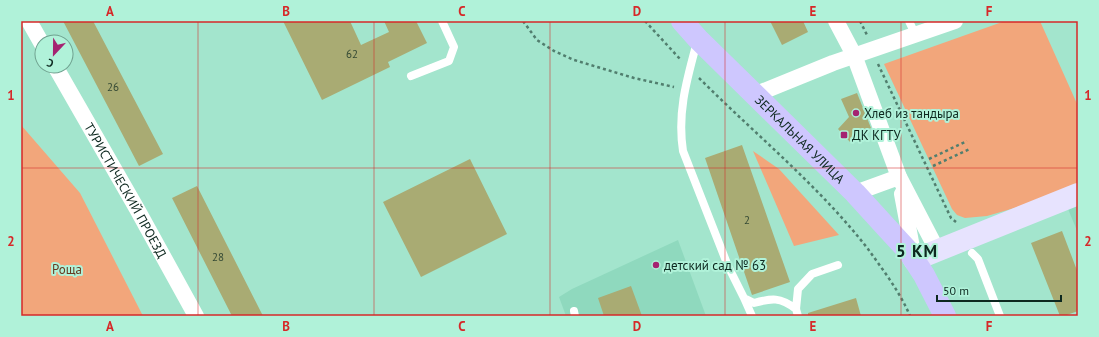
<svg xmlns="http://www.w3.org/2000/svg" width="1099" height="337" viewBox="0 0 1099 337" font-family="'PT Sans',sans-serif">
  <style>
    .built { fill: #8fd9be }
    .green { fill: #f2a67b }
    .building { fill: #a9ab73 }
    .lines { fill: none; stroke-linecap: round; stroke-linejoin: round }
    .path { stroke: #517e6e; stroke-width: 2.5; stroke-dasharray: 3 3; stroke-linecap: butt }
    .lane { stroke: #fff; stroke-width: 8 }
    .street { stroke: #fff; stroke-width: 16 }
    .secondary { stroke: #e7e3fe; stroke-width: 22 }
    .primary { stroke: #cec7fe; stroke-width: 22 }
    .grid { fill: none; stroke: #d62828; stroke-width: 1; stroke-opacity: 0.55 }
    .poi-dot { fill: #a52371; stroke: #b0f2d9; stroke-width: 1.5 }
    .labels { text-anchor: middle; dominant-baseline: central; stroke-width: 4; stroke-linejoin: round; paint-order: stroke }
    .number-label { font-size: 11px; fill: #344934 }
    .poi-label { font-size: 13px; fill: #0d281f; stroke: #b0f2d9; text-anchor: start }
    .street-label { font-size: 13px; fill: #0d281f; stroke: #b0f2d9 }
    .park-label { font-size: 13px; fill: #663a21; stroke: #b0f2d9 }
    .district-label { font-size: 17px; font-weight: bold; letter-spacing: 1px; fill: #0d281f; stroke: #b0f2d9 }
    .neatline { fill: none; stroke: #d62828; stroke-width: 1.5 }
    .grid-label { font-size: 13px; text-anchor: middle; font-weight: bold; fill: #d62828 }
  </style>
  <rect width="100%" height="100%" fill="#a3e5cd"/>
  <path class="built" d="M1078 205V233L1068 209Z
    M678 240 706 316H566L559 297 572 289Z"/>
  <path class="green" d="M1005 21H1040L1078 106V184L1038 201 987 216 965 218 957 215 952 209 884 64Z
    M21 125 80 193 143 316H21Z
    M753 151 779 169 839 235 794 246Z"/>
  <path class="building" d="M63 21H93L163 154 139 166Z
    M283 21H350L361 45 389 32 384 21H416L427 43 388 62 390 67 322 100Z
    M770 21H803L808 32 782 45Z
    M857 93 871 128 858 133 850 142 838 129 849 117 841 99Z
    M742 145 790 282 752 295 705 158Z
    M470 159 507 234 421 277 383 202Z
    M197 186 263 316H232L172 198Z
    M1062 231 1078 273V311L1064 316H1060L1031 243Z
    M631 286 642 316H604L598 298Z
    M856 298 861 316H808V313Z"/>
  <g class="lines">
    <path class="path" d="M523 21 537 40 554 51 574 60 634 78 674 87
      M645 21 680 59
      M860 21 867 35
      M878 64 951 218 956 222
      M699 78C756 135 819 186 868 249 883 270 900 292 910 316
      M929 159 967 141
      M933 166 970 149"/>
    <path class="lane" d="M909 21 915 34
      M697 42C687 79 677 112 683 151L728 266 744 298 754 303C772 298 780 297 796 309
      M411 76 449 61 454 47 442 21
      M972 253 978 259 1000 316
      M744 298 752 316
      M574 311 575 316
      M798 316 796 309 798 289 812 274 838 265"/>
    <g class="street">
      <path d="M29 21 42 44"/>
      <path d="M836 21 854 55 899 177 937 250"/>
      <path id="s1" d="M55 66 137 209 196 316"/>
      <path d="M754 95 833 63 955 21"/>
      <path d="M855 193 899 177"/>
      <path d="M902 194 914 258"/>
    </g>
    <path class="secondary" d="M914 260 1078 194"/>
    <path class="primary" id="s2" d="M682 21 698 39 855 193 886 227 909 252 924 275 945 316"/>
  </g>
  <path class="grid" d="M198 21V316M374 21V316M550 21V316M725 21V316M901 21V316M21 168H1078"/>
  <g class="poi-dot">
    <circle cx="856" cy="113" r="4"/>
    <rect x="840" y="131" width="8" height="8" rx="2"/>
    <circle cx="656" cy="265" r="4"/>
  </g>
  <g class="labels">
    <g class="number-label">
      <text x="352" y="54">62</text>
      <text x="113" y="87">26</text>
      <text x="747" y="220">2</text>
      <text x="218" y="257">28</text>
    </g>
    <g class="poi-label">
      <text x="864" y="113">Хлеб из тандыра</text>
      <text x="852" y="135">ДК КГТУ</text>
      <text x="664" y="265">детский сад № 63</text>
    </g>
    <g class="street-label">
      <text stroke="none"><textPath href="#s2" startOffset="167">ЗЕРКАЛЬНАЯ УЛИЦА</textPath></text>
      <text stroke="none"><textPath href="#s1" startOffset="143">ТУРИСТИЧЕСКИЙ ПРОЕЗД</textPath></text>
    </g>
    <g class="park-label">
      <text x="67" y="269">Роща</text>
    </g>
    <g class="district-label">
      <text x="917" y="251">5 КМ</text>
    </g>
  </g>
  <rect width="1099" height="337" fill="none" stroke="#b0f2d9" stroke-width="44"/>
  <g transform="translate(54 54) rotate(202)"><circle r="19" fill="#b0f2d9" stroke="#6fa18f"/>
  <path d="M0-3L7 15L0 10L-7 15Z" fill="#a52371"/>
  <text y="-6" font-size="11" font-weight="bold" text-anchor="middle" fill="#0d281f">С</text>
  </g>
  <path d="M937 295v6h124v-6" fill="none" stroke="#0d281f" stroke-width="2"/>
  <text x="943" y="295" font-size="12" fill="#0d281f" stroke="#b0f2d9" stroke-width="3" paint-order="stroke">50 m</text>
  <rect x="22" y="22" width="1055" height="293" class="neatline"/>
  <g class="grid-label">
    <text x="110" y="16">A</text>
    <text x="286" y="16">B</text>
    <text x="462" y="16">C</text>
    <text x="637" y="16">D</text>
    <text x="813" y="16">E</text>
    <text x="989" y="16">F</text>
    <text x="11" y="100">1</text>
    <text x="1088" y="100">1</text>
    <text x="11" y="246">2</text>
    <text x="1088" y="246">2</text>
    <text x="110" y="331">A</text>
    <text x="286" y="331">B</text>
    <text x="462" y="331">C</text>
    <text x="637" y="331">D</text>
    <text x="813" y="331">E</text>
    <text x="989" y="331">F</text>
  </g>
</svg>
